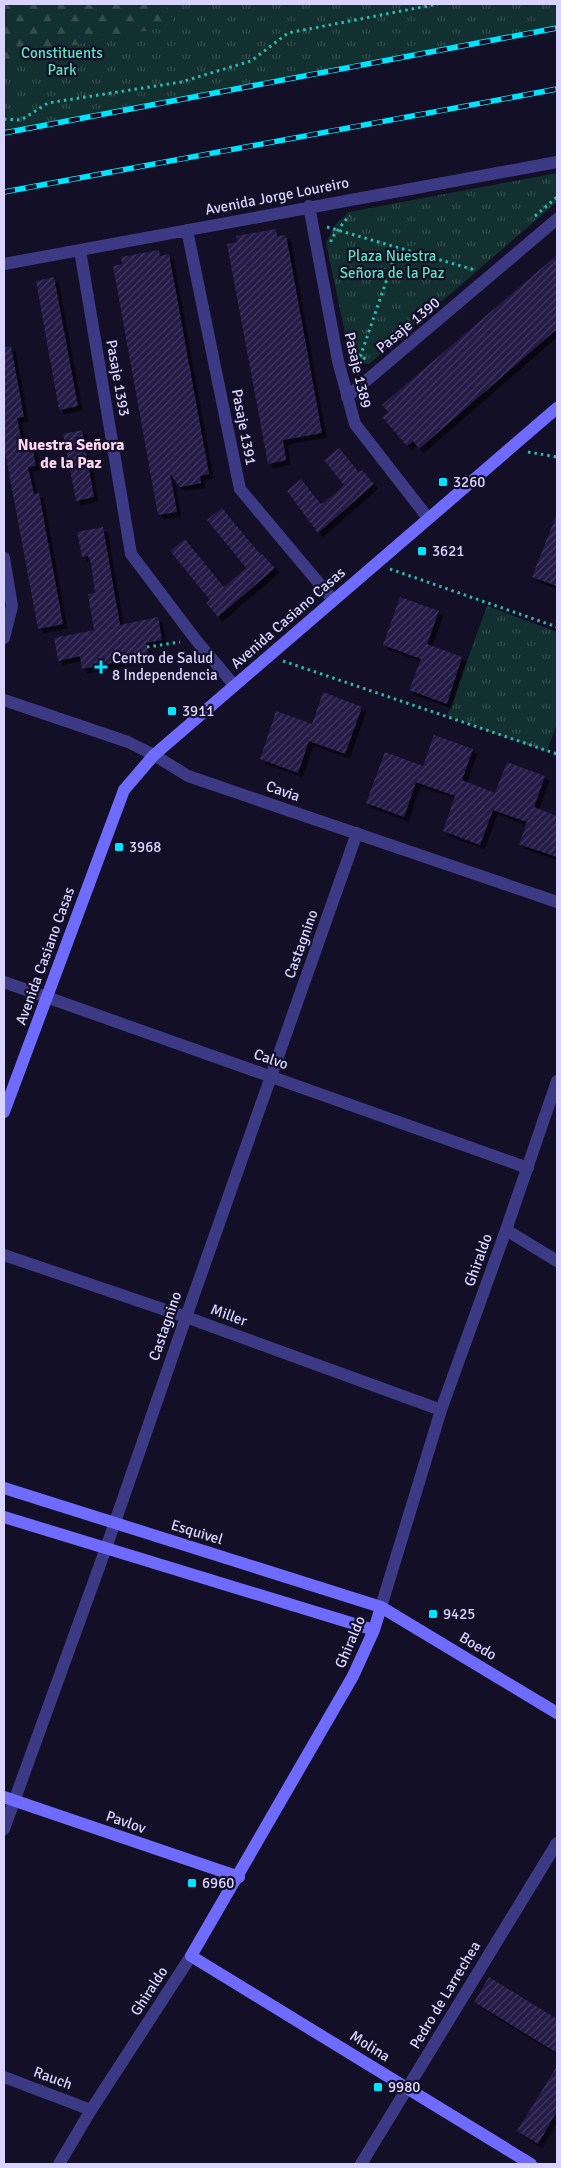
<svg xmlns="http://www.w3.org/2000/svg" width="561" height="2168" viewBox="0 0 561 2168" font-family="Signika,sans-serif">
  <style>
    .grass { fill: url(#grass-tufts) }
    .forest { fill: url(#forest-firs) }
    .building { fill: url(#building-hatch); filter: url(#shadow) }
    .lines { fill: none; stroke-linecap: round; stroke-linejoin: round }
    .path { stroke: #2fb8b0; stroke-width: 3; stroke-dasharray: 2.5 4; stroke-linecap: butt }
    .street { stroke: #3d3a85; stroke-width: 12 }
    .secondary { stroke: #6f6bff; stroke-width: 12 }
    .rail-casing { stroke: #00e5ff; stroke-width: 5.5 }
    .rail { stroke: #130f26; stroke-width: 4; stroke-dasharray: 11; stroke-linecap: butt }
    .poi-dot { fill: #00e5ff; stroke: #130f26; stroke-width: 2 }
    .labels { text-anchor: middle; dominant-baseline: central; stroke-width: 4.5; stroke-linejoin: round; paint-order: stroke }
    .park-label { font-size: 15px; fill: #5fe0c0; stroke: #130f26 }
    .street-label { font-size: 15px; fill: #d9d4ff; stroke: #130f26 }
    .poi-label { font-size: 15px; fill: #d9d4ff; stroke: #130f26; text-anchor: start }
    .neighbourhood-label { font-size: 16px; font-weight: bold; fill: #ffd6f0; stroke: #130f26 }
  </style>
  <defs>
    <pattern id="grass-tufts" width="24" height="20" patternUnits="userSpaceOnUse" patternTransform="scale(1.25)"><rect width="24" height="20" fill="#12302f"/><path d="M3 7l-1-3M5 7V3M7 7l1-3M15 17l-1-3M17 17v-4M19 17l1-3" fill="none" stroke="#344d4e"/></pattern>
    <pattern id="forest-firs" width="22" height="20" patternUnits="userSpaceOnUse" patternTransform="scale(1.25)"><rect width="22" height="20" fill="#12302f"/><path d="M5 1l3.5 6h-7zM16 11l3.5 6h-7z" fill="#344d4e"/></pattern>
    <pattern id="building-hatch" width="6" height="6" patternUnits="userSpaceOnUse" patternTransform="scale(1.25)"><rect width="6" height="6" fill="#241b47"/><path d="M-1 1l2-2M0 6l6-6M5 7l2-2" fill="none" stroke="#433b63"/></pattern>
    <filter id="shadow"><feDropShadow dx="4.5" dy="4.5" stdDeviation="0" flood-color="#0009"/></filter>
  </defs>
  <rect width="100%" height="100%" fill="#130f26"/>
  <path class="grass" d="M4 4H557V28L4 133Z
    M557 173V202L369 364 356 363 349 352 326 243 335 225 349 212Z
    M487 606 557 632V723L547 752 447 716Z"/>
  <path class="forest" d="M4 4H166L175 25 4 59Z"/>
  <path class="building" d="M276 229 277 236 286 235 322 433 283 440 286 460 268 464 227 244 237 242 236 236Z
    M159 250 160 256 169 254 209 474 200 476 201 483 180 487 170 474 177 512 158 515 113 266 122 264 121 257Z
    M557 255V329L419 449 413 441 407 446 382 417 388 412 382 405Z
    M54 277 78 406 59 410 36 281Z
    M11 346 24 417 17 418 22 443 31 441 36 466 28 467 34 494 39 493 63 624 38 629 4 446V347Z
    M82 430 94 497 76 501 63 434Z
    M339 448 359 472 362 470 374 484 318 533 287 491 301 479 321 504 332 496 344 485 324 460Z
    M222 508 261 555 262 554 275 568 218 617 206 603 210 600 170 551 185 539 224 587 246 568 207 520Z
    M556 516H557V586L532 577Z
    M103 527 120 625 158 617 162 640 146 643 149 656 82 669 80 656 58 661 54 638 94 630 88 594 95 593 91 563 88 556 82 557 77 532Z
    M400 597 439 611 427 644 462 657 447 704 409 690 421 659 383 645Z
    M323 692 362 707 345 754 309 741 298 773 260 759 276 711 312 724Z
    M434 735 473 749 462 780 495 793 507 762 545 776 534 807 557 816V857L519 844 527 822 493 810 480 845 443 831 455 796 416 782 404 817 366 803 385 752 423 766Z
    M489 1977 557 2019V2053L474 2002Z
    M557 2066V2111L538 2144 517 2131Z"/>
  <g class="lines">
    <path class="path" d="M4 119 21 120 48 103 181 82 251 61 288 33 438 4
      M535 216 557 197
      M327 227 475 270
      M331 242V239L348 217 350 216
      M352 351 367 360
      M356 369 398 247
      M528 452 557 457
      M390 569 557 627
      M147 647 180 642
      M283 661 557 754"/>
    <path class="street" d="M309 206 338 361 355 424 428 518
      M187 230 240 489 333 600
      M80 250 131 554 196 640 234 685
      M4 264 557 162
      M347 397 557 219
      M4 558 12 606 4 638
      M4 700 128 742 154 755 188 776 557 902
      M4 982 528 1168
      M506 1230 557 1261
      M4 1255 186 1317 441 1410
      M381 1607 441 1410 506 1230 557 1081
      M4 1829 106 1548 186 1317 357 833
      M4 2077 91 2110
      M59 2164 91 2110 191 1956
      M361 2164 557 1843"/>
    <path class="secondary" d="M4 1112 124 790 154 755 557 408
      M4 1488 381 1607 557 1713
      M4 1517 374 1630
      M381 1607 374 1630 353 1676 191 1956 531 2164
      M4 1797 239 1877"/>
    <defs>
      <path id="rail" d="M4 133 557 28
        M4 192 557 89"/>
    </defs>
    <use href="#rail" class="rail-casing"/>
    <use href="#rail" class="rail"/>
  </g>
  <g class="poi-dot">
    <rect x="438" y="477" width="10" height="10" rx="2.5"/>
    <rect x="417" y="546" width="10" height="10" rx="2.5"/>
    <path d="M98.5 659.5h5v5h5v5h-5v5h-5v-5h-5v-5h5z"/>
    <rect x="167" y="706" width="10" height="10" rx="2.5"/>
    <rect x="114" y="842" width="10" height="10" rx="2.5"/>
    <rect x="428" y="1609" width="10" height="10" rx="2.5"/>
    <rect x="187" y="1878" width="10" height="10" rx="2.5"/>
    <rect x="373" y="2082" width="10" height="10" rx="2.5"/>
  </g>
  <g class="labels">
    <g class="park-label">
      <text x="62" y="53">Constituents<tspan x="62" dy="17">Park</tspan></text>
      <text x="392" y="256">Plaza Nuestra<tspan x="392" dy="17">Señora de la Paz</tspan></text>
    </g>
    <g class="street-label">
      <text transform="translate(277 196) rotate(-11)">Avenida Jorge Loureiro</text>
      <text transform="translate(408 325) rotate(-40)">Pasaje 1390</text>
      <text transform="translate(358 370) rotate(77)">Pasaje 1389</text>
      <text transform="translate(118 378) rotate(80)">Pasaje 1393</text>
      <text transform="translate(244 427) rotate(79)">Pasaje 1391</text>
      <text transform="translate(288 618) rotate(-41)">Avenida Casiano Casas</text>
      <text transform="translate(283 791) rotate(19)">Cavia</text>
      <text transform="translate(301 944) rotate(-70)">Castagnino</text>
      <text transform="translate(45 956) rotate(-70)">Avenida Casiano Casas</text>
      <text transform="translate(271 1059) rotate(19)">Calvo</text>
      <text transform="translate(478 1260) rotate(-70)">Ghiraldo</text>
      <text transform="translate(229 1315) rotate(20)">Miller</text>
      <text transform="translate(165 1326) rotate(-71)">Castagnino</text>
      <text transform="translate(197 1532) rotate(17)">Esquivel</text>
      <text transform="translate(350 1642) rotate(-67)">Ghiraldo</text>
      <text transform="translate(478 1646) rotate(31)">Boedo</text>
      <text transform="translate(126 1822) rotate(19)">Pavlov</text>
      <text transform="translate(149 1991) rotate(-57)">Ghiraldo</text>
      <text transform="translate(445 1995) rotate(-59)">Pedro de Larrechea</text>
      <text transform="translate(370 2046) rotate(32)">Molina</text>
      <text transform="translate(53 2078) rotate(20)">Rauch</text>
    </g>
    <g class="poi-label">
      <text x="453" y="482">3260</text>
      <text x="432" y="551">3621</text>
      <text x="112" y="658">Centro de Salud<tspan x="112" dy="17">8 Independencia</tspan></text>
      <text x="182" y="711">3911</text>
      <text x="129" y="847">3968</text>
      <text x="443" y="1614">9425</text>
      <text x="202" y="1883">6960</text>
      <text x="388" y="2087">9980</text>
    </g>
    <g class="neighbourhood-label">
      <text x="71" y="445">Nuestra Señora<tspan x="71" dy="18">de la Paz</tspan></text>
    </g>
  </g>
  <rect width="561" height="2168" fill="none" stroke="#d9d4ff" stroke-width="10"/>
</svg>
